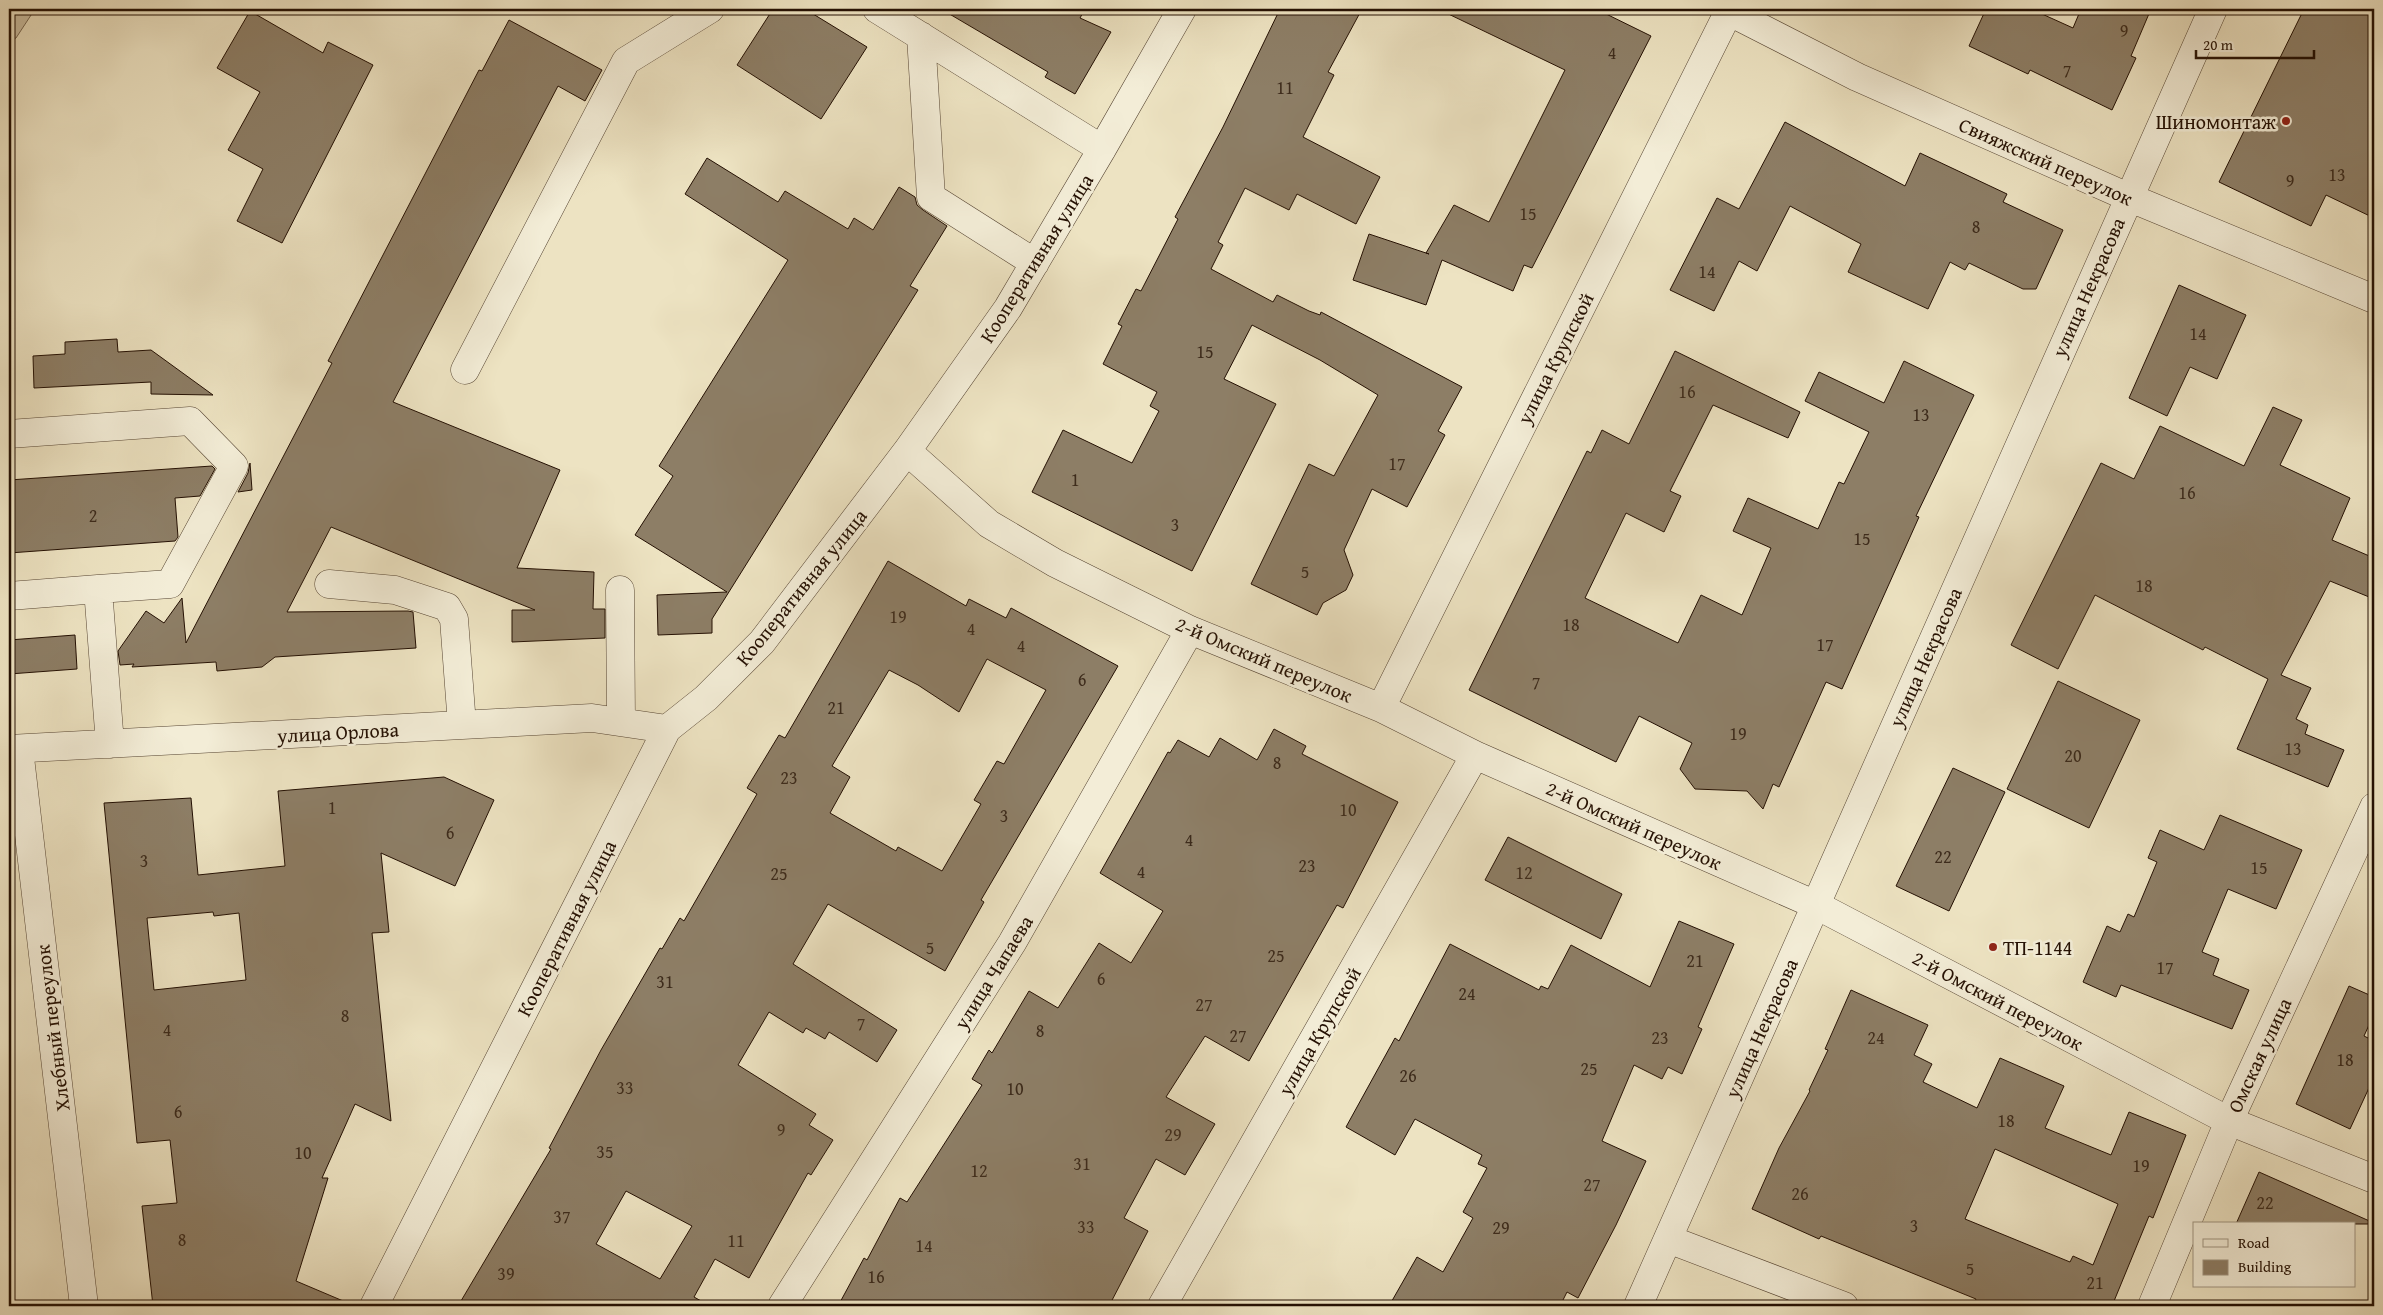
<svg xmlns="http://www.w3.org/2000/svg" width="2383" height="1315" viewBox="0 0 2383 1315" font-family="'Gentium Book Plus',serif">
  <style>
    .green { fill: #cbbfa2; stroke: #786852 }
    .building { fill: #8d7e66; stroke: #241003; fill-rule: evenodd }
    .lines { fill: none; stroke-linecap: round; stroke-linejoin: round }
    .minor-casing { stroke: #564533; stroke-width: 29 }
    .minor { stroke: #f3edd7; stroke-width: 28 }
    .poi-dot { fill: #8f2418; stroke: #f3edd7; stroke-width: 2 }
    .labels { text-anchor: middle; dominant-baseline: central; stroke-width: 5; stroke-linejoin: round; paint-order: stroke }
    .number-label { font-size: 18px; fill: #3e2c1c }
    .poi-label { font-size: 20px; fill: #241003; stroke: #f3edd7; text-anchor: end }
    .street-label { font-size: 20px; fill: #241003; stroke: #f3edd7 }
  </style>
  <rect width="100%" height="100%" fill="#ede3c2"/>
  <filter id="stains"><feTurbulence type="fractalNoise" baseFrequency=".004" numOctaves="4"/><feColorMatrix values="0 0 0 0 .2 0 0 0 0 .09 0 0 0 0 .02 0 0 0 .5 -.17"/></filter>
  <radialGradient id="worn" r=".72"><stop offset=".6" stop-color="#630" stop-opacity="0"/><stop offset="1" stop-color="#630" stop-opacity=".3"/></radialGradient>
  <path class="green" d="M9 9H35L16 38 9 41Z"/>
  <path class="building" d="M773 9H805L867 47 821 119 737 65Z
    M941 9H1085L1080 18 1111 32 1075 94 1045 77 1048 72Z
    M1280 9H1362L1328 72 1334 75 1303 137 1380 177 1356 224 1297 194 1289 210 1245 188 1218 242 1223 245 1211 269 1273 302 1277 295 1309 311 1320 315 1321 312 1462 387 1438 431 1445 435 1407 507 1372 489 1344 550 1353 575 1346 590 1323 603 1317 615 1251 584 1309 464 1334 476 1378 395 1320 360 1252 325 1224 379 1276 404 1192 571 1032 492 1063 430 1132 463 1159 411 1150 406 1157 392 1103 364 1122 326 1118 324 1136 289 1141 291 1178 219 1175 217 1223 127Z
    M1438 9H1596L1651 36 1532 268 1524 265 1513 291 1442 260 1426 305 1353 280 1369 234 1429 254 1426 253 1454 205 1489 222 1565 70Z
    M1986 9H2031L2073 28 2081 9H2151L2131 56 2136 58 2112 110 2030 70 2028 74 1969 46Z
    M2304 9H2374V218L2326 195 2311 226 2219 182Z
    M250 11 323 53 328 42 373 65 282 243 237 221 263 169 228 150 260 92 217 68Z
    M509 20 602 70 585 101 558 86 393 402 560 470 517 568 594 572 593 609H605V638L512 642V610H535L331 527 287 612 408 611 413 612 416 648 275 657 262 667 217 671 216 662 132 667 134 664 120 665 118 651 146 611 164 623 182 598 186 643 332 363 328 361 479 70 482 71Z
    M1785 122 1905 186 1920 153 2007 194 2003 202 2063 230 2036 289H2023L1969 263 1965 270 1950 262 1928 309 1848 272 1861 244 1790 206 1757 271 1739 261 1714 311 1670 290 1717 198 1739 209Z
    M707 158 778 202 785 191 848 229 854 218 873 230 899 187 915 197 917 205 923 210 947 226 910 286 918 290 712 619V633L658 635 657 595 727 592 635 535 673 476 659 466 788 260 685 194Z
    M2179 285 2246 315 2217 379 2190 367 2167 416 2129 398Z
    M117 339 118 352 151 350 213 395 151 394V382L34 388 33 356 65 354V342Z
    M1675 351 1800 412 1788 438 1713 405 1670 491 1681 496 1664 532 1626 513 1585 598 1678 643 1701 595 1742 615 1771 548 1733 531 1748 498 1818 529 1839 482 1844 484 1869 432 1805 401 1819 372 1884 403 1904 361 1974 395 1916 516 1919 517 1842 689 1826 682 1779 787 1773 784 1763 809 1747 791 1695 789 1680 769 1692 743 1639 716 1616 762 1469 690 1587 451 1591 453 1602 430 1629 444Z
    M2273 407 2302 420 2280 465 2350 498 2332 540 2374 558V599L2330 581 2281 675 2311 688 2296 719 2308 725 2305 734 2344 750 2328 787 2237 749 2268 679 2205 647 2203 650 2095 595 2058 669 2011 645 2101 463 2134 479 2160 426 2244 466Z
    M250 463 252 490 238 492 248 473Z
    M212 466 215 469 200 496 175 498 178 537 175 541 9 553V480Z
    M888 561 966 606 969 599 1006 618 1011 608 1118 666 981 900 984 902 945 971 828 904 793 964 897 1030 877 1062 829 1032 825 1039 806 1028 803 1033 769 1012 738 1065 816 1114 809 1125 833 1140 811 1175 808 1173 749 1278 715 1259 694 1297 710 1306H458L551 1149 549 1148 601 1050 660 948 662 949 680 918 684 921 757 794 747 788 779 735 785 738ZM987 659 1046 690 1004 764 997 761 974 800 981 804 942 871 898 847 896 851 830 813 850 777 832 766 889 670 918 685 959 712ZM626 1191 692 1226 660 1279 596 1244Z
    M75 635 77 669 9 674V640Z
    M2058 681 2140 720 2089 828 2007 789Z
    M1274 729 1306 746 1302 754 1398 802 1343 908 1337 905 1249 1061 1205 1036 1166 1097 1215 1124 1185 1175 1156 1159 1124 1218 1148 1231 1109 1306H838L864 1258 867 1260 900 1198 907 1202 982 1085 972 1079 989 1050 992 1053 1029 991 1058 1008 1099 943 1131 963 1163 911 1100 873 1168 752 1170 753 1178 740 1209 757 1220 738 1257 760Z
    M1953 768 2005 792 1949 911 1896 886Z
    M444 777 494 800 455 886 381 853 389 932 372 933 391 1121 355 1104 322 1178H328L296 1281 355 1306H153L142 1206 177 1203 170 1140 137 1143 104 803 191 798 198 875 285 866 278 791ZM213 912 214 916 239 913 246 980 154 990 147 918Z
    M2220 815 2302 850 2276 909 2228 889 2202 952 2219 959 2213 975 2249 990 2232 1029 2121 985 2116 997 2083 982 2107 926 2120 932 2128 914 2134 917 2157 862 2148 858 2160 830 2204 850Z
    M1508 837 1622 894 1601 939 1485 880Z
    M1679 921 1734 944 1698 1027 1702 1029 1682 1074 1668 1067 1662 1079 1634 1065 1602 1141 1646 1161 1616 1225 1578 1298 1567 1292 1560 1306H1389L1417 1257 1443 1272 1473 1218 1463 1212 1487 1168 1478 1164 1482 1155 1415 1119 1395 1155 1346 1127 1395 1038 1399 1041 1450 944 1539 990 1541 986 1548 989 1571 945 1650 987Z
    M2349 986 2374 997V1014L2364 1036 2374 1041V1077L2350 1129 2296 1104Z
    M1851 990 1928 1025 1914 1055 1932 1064 1923 1082 1977 1108 2000 1058 2064 1086 2045 1128 2111 1155 2129 1112 2186 1135 2153 1218 2149 1216 2112 1306H1973L1976 1299 1821 1236 1819 1239 1752 1209 1779 1148 1810 1091 1809 1090 1828 1050 1825 1049ZM1995 1149 2118 1204 2093 1265 2073 1256 2070 1262 1965 1219Z
    M2259 1172 2374 1223V1224H2236Z"/>
  <g class="lines">
    <defs>
      <path id="minor" d="M877 9 1102 149
        M1724 9 1857 77 2128 197 2374 299
        M921 36 931 197 1035 263
        M465 370 626 61 710 9
        M9 434 190 421 234 466 170 584 98 589 110 744
        M907 451 989 524 1055 563 1190 630 1381 708 1475 755 1816 905 2229 1121 2374 1179
        M329 584 395 590 447 607 454 619 462 725
        M620 590 621 722
        M9 596 98 589
        M1381 708 1730 9
        M9 749 592 718 667 729
        M19 749 84 1306
        M1668 1239 1844 1306
        M374 1306 667 729 706 698 762 642 907 451 1008 308 1102 149 1182 9
        M782 1306 1012 943 1190 630
        M1162 1306 1475 755
        M1638 1306 2213 9
        M2152 1306 2229 1121 2374 807"/>
    </defs>
    <use href="#minor" class="minor-casing"/>
    <use href="#minor" class="minor"/>
  </g>
  <g class="poi-dot">
    <circle cx="2286" cy="121" r="5"/>
    <circle cx="1993" cy="947" r="5"/>
  </g>
  <g class="labels">
    <g class="number-label">
      <text x="2124" y="30">9</text>
      <text x="1612" y="52">4</text>
      <text x="2067" y="70">7</text>
      <text x="1285" y="87">11</text>
      <text x="2337" y="174">13</text>
      <text x="2290" y="180">9</text>
      <text x="1528" y="213">15</text>
      <text x="1976" y="226">8</text>
      <text x="1707" y="271">14</text>
      <text x="2198" y="333">14</text>
      <text x="1205" y="351">15</text>
      <text x="1687" y="391">16</text>
      <text x="1921" y="414">13</text>
      <text x="1397" y="463">17</text>
      <text x="1075" y="479">1</text>
      <text x="2187" y="492">16</text>
      <text x="93" y="515">2</text>
      <text x="1175" y="524">3</text>
      <text x="1862" y="538">15</text>
      <text x="1305" y="571">5</text>
      <text x="2144" y="585">18</text>
      <text x="898" y="616">19</text>
      <text x="1571" y="624">18</text>
      <text x="971" y="628">4</text>
      <text x="1825" y="644">17</text>
      <text x="1021" y="645">4</text>
      <text x="1082" y="679">6</text>
      <text x="1536" y="682">7</text>
      <text x="836" y="707">21</text>
      <text x="1738" y="733">19</text>
      <text x="2293" y="748">13</text>
      <text x="2073" y="755">20</text>
      <text x="1277" y="762">8</text>
      <text x="789" y="777">23</text>
      <text x="332" y="807">1</text>
      <text x="1348" y="809">10</text>
      <text x="1004" y="815">3</text>
      <text x="450" y="832">6</text>
      <text x="1189" y="839">4</text>
      <text x="1943" y="856">22</text>
      <text x="144" y="860">3</text>
      <text x="1307" y="865">23</text>
      <text x="2259" y="867">15</text>
      <text x="1141" y="871">4</text>
      <text x="1524" y="872">12</text>
      <text x="779" y="873">25</text>
      <text x="930" y="947">5</text>
      <text x="1276" y="955">25</text>
      <text x="1695" y="960">21</text>
      <text x="2165" y="967">17</text>
      <text x="1101" y="978">6</text>
      <text x="665" y="981">31</text>
      <text x="1467" y="993">24</text>
      <text x="1204" y="1004">27</text>
      <text x="345" y="1015">8</text>
      <text x="861" y="1023">7</text>
      <text x="167" y="1029">4</text>
      <text x="1040" y="1030">8</text>
      <text x="1238" y="1035">27</text>
      <text x="1660" y="1037">23</text>
      <text x="1876" y="1037">24</text>
      <text x="2345" y="1059">18</text>
      <text x="1589" y="1068">25</text>
      <text x="1408" y="1075">26</text>
      <text x="625" y="1087">33</text>
      <text x="1015" y="1088">10</text>
      <text x="178" y="1111">6</text>
      <text x="2006" y="1120">18</text>
      <text x="781" y="1129">9</text>
      <text x="1173" y="1134">29</text>
      <text x="605" y="1151">35</text>
      <text x="303" y="1152">10</text>
      <text x="1082" y="1163">31</text>
      <text x="2141" y="1165">19</text>
      <text x="979" y="1170">12</text>
      <text x="1592" y="1184">27</text>
      <text x="1800" y="1193">26</text>
      <text x="2265" y="1202">22</text>
      <text x="562" y="1216">37</text>
      <text x="1914" y="1225">3</text>
      <text x="1086" y="1226">33</text>
      <text x="1501" y="1227">29</text>
      <text x="182" y="1239">8</text>
      <text x="736" y="1240">11</text>
      <text x="924" y="1245">14</text>
      <text x="1970" y="1268">5</text>
      <text x="506" y="1273">39</text>
      <text x="876" y="1276">16</text>
      <text x="2095" y="1282">21</text>
    </g>
    <g class="poi-label">
      <text x="2276" y="121">Шиномонтаж</text>
      <text x="2003" y="947" text-anchor="start">ТП-1144</text>
    </g>
    <g class="street-label">
      <text transform="translate(2046 161) rotate(24)">Свияжский переулок</text>
      <text transform="translate(1036 258) rotate(-58)">Кооперативная улица</text>
      <text transform="translate(2088 287) rotate(-66)">улица Некрасова</text>
      <text transform="translate(1555 358) rotate(-63)">улица Крупской</text>
      <text transform="translate(801 587) rotate(-51)">Кооперативная улица</text>
      <text transform="translate(1925 657) rotate(-66)">улица Некрасова</text>
      <text transform="translate(1264 659) rotate(23)">2-й Омский переулок</text>
      <text transform="translate(338 732) rotate(-3)">улица Орлова</text>
      <text transform="translate(1634 825) rotate(24)">2-й Омский переулок</text>
      <text transform="translate(566 928) rotate(-63)">Кооперативная улица</text>
      <text transform="translate(993 972) rotate(-58)">улица Чапаева</text>
      <text transform="translate(1998 1000) rotate(28)">2-й Омский переулок</text>
      <text transform="translate(52 1028) rotate(-97)">Хлебный переулок</text>
      <text transform="translate(1761 1028) rotate(-66)">улица Некрасова</text>
      <text transform="translate(1319 1031) rotate(-60)">улица Крупской</text>
      <text transform="translate(2259 1055) rotate(-65)">Омская улица</text>
    </g>
  </g>
  <rect width="2383" height="1315" fill="none" stroke="#ede3c2" stroke-width="30"/>
  <rect x="10" y="10" width="2363" height="1295" fill="none" stroke="#241003" stroke-width="2.5"/>
  <rect x="15" y="15" width="2353" height="1285" fill="none" stroke="#241003"/>
  <rect x="2193" y="1222" width="162" height="65" fill="#f3edd7" stroke="#a09582"/>
  <rect x="2203" y="1239" width="25" height="8" fill="#f3edd7" stroke="#a09582"/>
  <text x="2238" y="1248" font-size="15" fill="#241003">Road</text>
  <rect x="2203" y="1260" width="25" height="15" fill="#8d7e66" stroke="#a09582"/>
  <text x="2238" y="1272" font-size="15" fill="#241003">Building</text>
  <path d="M2196 50v8h118v-8" fill="none" stroke="#241003" stroke-width="2.5"/>
  <text x="2203" y="50" font-size="15" fill="#241003" stroke="#f3edd7" stroke-width="4" paint-order="stroke">20 m</text>
  <rect width="100%" height="100%" filter="url(#stains)"/>
  <rect width="100%" height="100%" fill="url(#worn)"/>
</svg>
